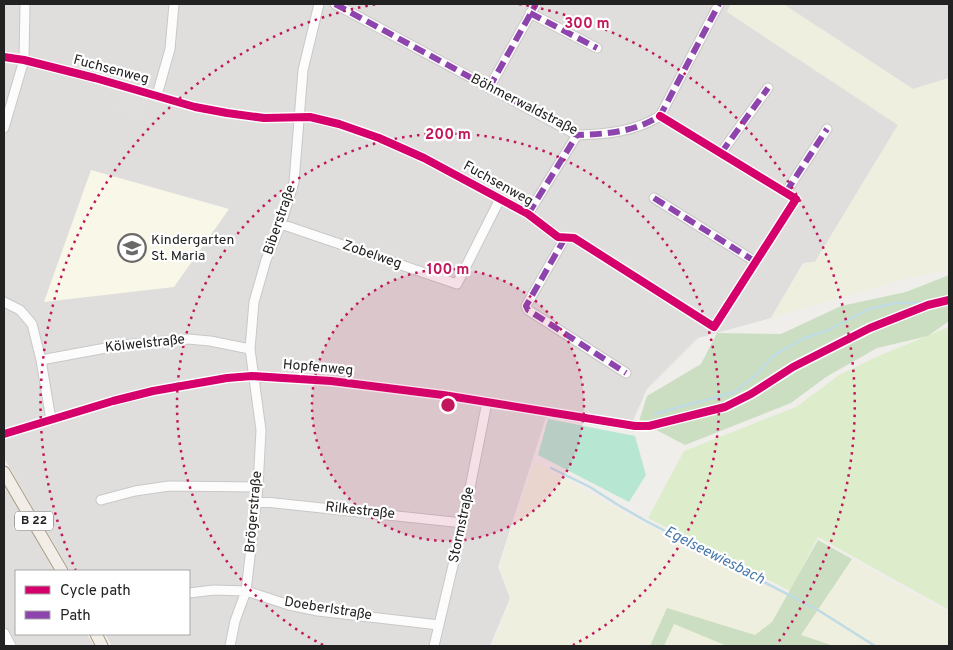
<svg xmlns="http://www.w3.org/2000/svg" width="953" height="650" viewBox="0 0 953 650" font-family="Overpass,sans-serif">
  <style>
    .residential { fill: #dfdedc }
    .education { fill: #f8f7e8 }
    .farmland { fill: #efefdf }
    .grass { fill: #ddeccb }
    .forest { fill: #cbdec1 }
    .pitch { fill: #b7e6d2 }
    .parking { fill: #e0dfde }
    .lines { fill: none; stroke-linecap: round; stroke-linejoin: round }
    .stream { stroke: #bfdbe3; stroke-width: 2.5 }
    .minor-casing { stroke: #c9c8c7; stroke-width: 11 }
    .major-casing { stroke: #a79c86; stroke-width: 13 }
    .minor { stroke: #fdfcfc; stroke-width: 9 }
    .major { stroke: #f3ede7; stroke-width: 11 }
    .quiet { stroke: #8e44ad; stroke-width: 6; stroke-dasharray: 12 6; stroke-linecap: butt }
    .cycleway-casing { stroke: #fff; stroke-width: 11 }
    .cycleway { stroke: #d6006c; stroke-width: 8 }
    .ring { fill: none; stroke: #c2185b; stroke-width: 2.5; stroke-dasharray: 2.5 5 }
    .labels { text-anchor: middle; dominant-baseline: central; stroke-width: 4.5; stroke-linejoin: round; paint-order: stroke }
    .shield { fill: #fff; stroke: #646464; stroke-width: 1 }
    .shield-label { font-size: 12px; font-weight: bold; fill: #222 }
    .street-label { font-size: 14px; fill: #222; stroke: #fff }
    .poi-label { font-size: 14px; fill: #222; stroke: #fff; text-anchor: start }
    .water-label { font-size: 15px; font-style: italic; fill: #4a7aab; stroke: #fff }
    .centre { fill: #c2185b; stroke: #fff; stroke-width: 2.5 }
    .ring-label { font-size: 15px; text-anchor: middle; font-weight: bold; fill: #c2185b; stroke: #fff; stroke-width: 4.5; stroke-linejoin: round; paint-order: stroke }
  </style>
  <rect width="100%" height="100%" fill="#f0eeeb"/>
  <path class="residential" d="M4 4H731L728 12 898 125 815 262 803 263 771 318 698 338 647 389 632 423 548 411 498 567 510 598 490 646H112L105 634H189V571H70L4 458Z
    M783 4H949V78L913 89Z
    M4 481 54 571H16V634H87L94 646H4Z"/>
  <path class="education" d="M91 170 229 209 174 287 44 302Z"/>
  <path class="farmland" d="M731 4H783L913 89 949 78V270L900 280 771 318 804 263 815 262 898 125 727 12Z
    M534 461 641 522 790 597 818 540 949 613V646H492L511 599 499 567Z"/>
  <path class="grass" d="M949 327V610L818 537 790 591 648 518 684 451 796 407 839 375 876 357Z"/>
  <path class="forest" d="M949 275V321L928 336 877 348 826 377 791 403 685 445 639 421 647 396 701 364 717 333 781 334 841 306 906 292Z
    M818 540 852 559 801 635 834 646H727L674 624 664 646H650L667 608 755 635 772 622Z"/>
  <path class="pitch" d="M548 419 635 436 646 475 629 502 538 455Z"/>
  <path class="parking" d="M126 90 148 97 141 117 118 109Z"/>
  <g class="lines">
    <path class="stream" d="M942 305H949
      M654 414 735 392 757 374 773 356 804 338 826 331 869 309 896 303H924
      M551 468 590 487 618 505 646 521 818 610 875 646"/>
    <defs>
      <path id="minor" d="M335 4 577 135C607 134 634 132 660 116L719 4
        M530 13 597 48
        M4 57 24 60 95 78 195 107 227 113 264 118 310 117 339 124 379 138 424 158 528 214 558 237 574 238 714 327 796 199 660 116
        M489 88 536 4
        M157 95 170 49 174 4
        M4 128 24 60 25 4
        M721 153 768 88
        M786 192 827 129
        M654 198 756 262
        M528 214 577 135
        M281 224 457 284 500 199
        M565 238 526 306 528 310 626 373
        M4 302 20 310 32 324 41 360 51 420
        M41 360 122 345 188 339 210 341 250 349
        M4 434 113 401 153 391 227 378 252 376 331 381 443 395 635 426
        M101 500 135 491 169 486 258 487
        M256 501 463 523
        M189 593 214 590 246 591 289 605 318 611 439 625
        M4 633 11 646
        M230 646 235 621 246 591 258 487 261 430 250 349 254 302 266 260 281 224 294 182 303 70 319 4
        M434 646 463 523 487 402"/>
      <path id="major" d="M4 472 62 571
        M96 634 102 646"/>
    </defs>
    <use href="#minor" class="minor-casing"/>
    <use href="#major" class="major-casing"/>
    <use href="#minor" class="minor"/>
    <use href="#major" class="major"/>
    <path class="quiet" d="M335 4 577 135C607 134 634 132 660 116L719 4
      M530 13 597 48
      M489 88 536 4
      M721 153 768 88
      M786 192 827 129
      M654 198 756 262
      M528 214 577 135
      M565 238 526 306 528 310 626 373"/>
    <defs>
      <path id="cycleway" d="M4 57 24 60 95 78 195 107 227 113 264 118 310 117 339 124 379 138 424 158 528 214 558 237 574 238 714 327 796 199 660 116
        M4 434 113 401 153 391 227 378 252 376 331 381 443 395 635 426H649L725 407 751 394 793 367 870 328 928 305 949 300"/>
    </defs>
    <use href="#cycleway" class="cycleway-casing"/>
    <use href="#cycleway" class="cycleway"/>
  </g>
  <circle cx="448" cy="405" r="136" fill="#c2185b" fill-opacity=".12"/>
  <g class="ring">
    <circle cx="448" cy="405" r="136"/>
    <path d="M323 645A271 271 0 1 1 573 645"/>
    <path d="M76 571A407 407 0 0 1 377 4M519 4A407 407 0 0 1 777 644"/>
  </g>
  <defs>
    <symbol id="school-ring" viewBox="-11 -11 22 22"><circle r="9.5" fill="#fff" stroke="#6a6968" stroke-width="1.5"/><path d="M0-5L7-2L0 1L-7-2ZM-4 1L0 2.5L4 1V4Q0 6-4 4Z" fill="#6a6968"/></symbol>
  </defs>
  <g fill-rule="evenodd">
    <use href="#school-ring" x="116" y="232" width="32" height="32"/>
  </g>
  <g class="labels">
    <rect class="shield" x="15" y="511.5" width="38" height="19" rx="4"/>
    <g class="shield-label">
      <text x="34" y="521">B 22</text>
    </g>
    <g class="street-label">
      <text transform="translate(111 70) rotate(15)">Fuchsenweg</text>
      <text transform="translate(524 105) rotate(27)">Böhmerwaldstraße</text>
      <text transform="translate(498 184) rotate(29)">Fuchsenweg</text>
      <text transform="translate(280 220) rotate(-71)">Biberstraße</text>
      <text transform="translate(372 255) rotate(19)">Zobelweg</text>
      <text transform="translate(145 344) rotate(-6)">Kölwelstraße</text>
      <text transform="translate(318 368) rotate(5)">Hopfenweg</text>
      <text transform="translate(360 511) rotate(6)">Rilkestraße</text>
      <text transform="translate(254 512) rotate(-85)">Brögerstraße</text>
      <text transform="translate(462 525) rotate(-78)">Stormstraße</text>
      <text transform="translate(328 609) rotate(9)">Doeberlstraße</text>
    </g>
    <g class="poi-label">
      <text x="151" y="240">Kindergarten<tspan x="151" dy="16">St. Maria</tspan></text>
    </g>
    <g class="water-label">
      <text transform="translate(714 556) rotate(27)">Egelseewiesbach</text>
    </g>
  </g>
  <circle cx="448" cy="405" r="8" class="centre"/>
  <g class="ring-label">
    <text x="587" y="28">300 m</text>
    <text x="448" y="139">200 m</text>
    <text x="448" y="274">100 m</text>
  </g>
  <rect width="953" height="650" fill="none" stroke="#222222" stroke-width="10"/>
  <rect x="15" y="570" width="175" height="65" fill="#ffffff" stroke="#a7a7a7"/>
  <rect x="25" y="586" width="25" height="8" fill="#d6006c" stroke="#a7a7a7"/>
  <text x="60" y="595" font-size="15" fill="#222222">Cycle path</text>
  <rect x="25" y="611" width="25" height="8" fill="#8e44ad" stroke="#a7a7a7"/>
  <text x="60" y="620" font-size="15" fill="#222222">Path</text>
</svg>
